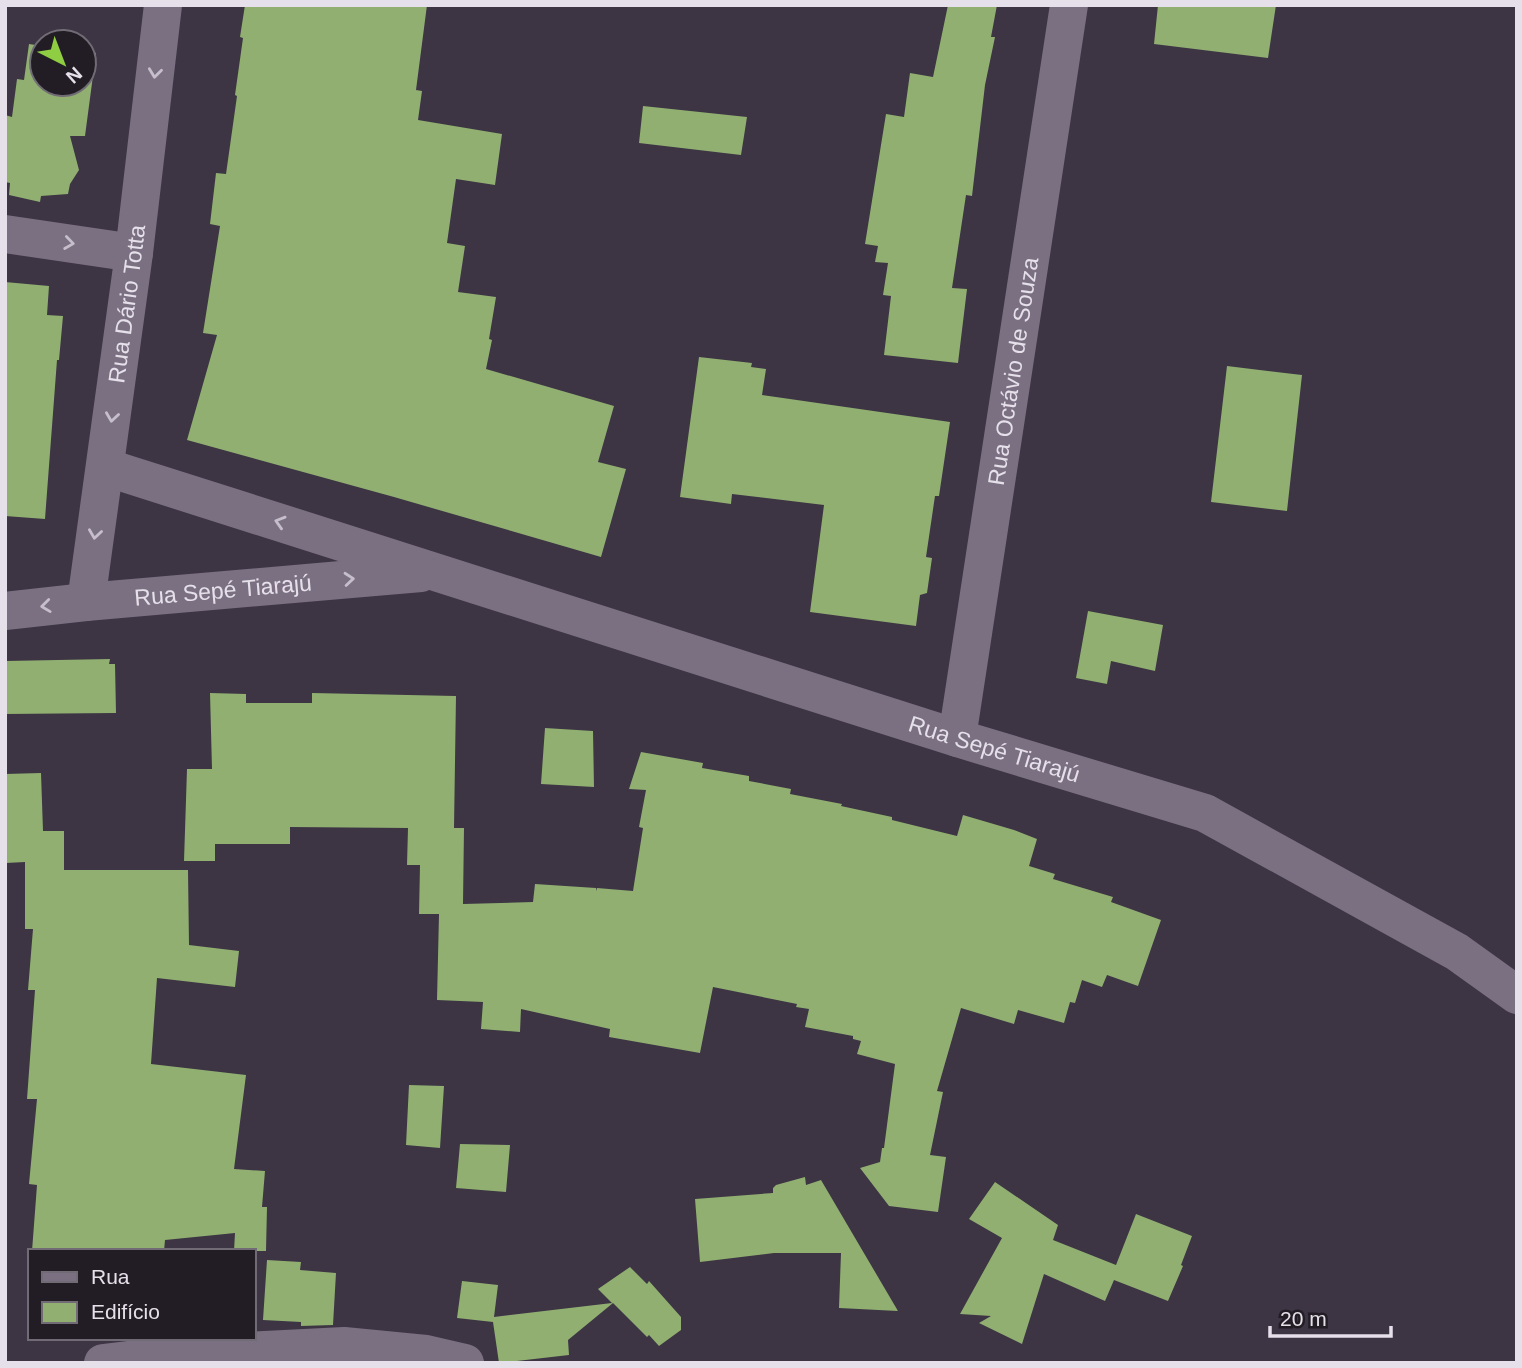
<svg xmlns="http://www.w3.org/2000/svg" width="1522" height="1368" viewBox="0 0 1522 1368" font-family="Arial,sans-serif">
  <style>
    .building { fill: #90af71 }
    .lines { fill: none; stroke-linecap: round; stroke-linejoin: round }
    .minor { stroke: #7a7082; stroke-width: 38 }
    .oneway { stroke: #c6becb }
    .labels { text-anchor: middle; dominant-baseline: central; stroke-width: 7; stroke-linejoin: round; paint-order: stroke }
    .street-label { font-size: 23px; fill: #e6e0ea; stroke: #221d25 }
  </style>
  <rect width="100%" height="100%" fill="#3d3444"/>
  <path class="building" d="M245 5H427L416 90 422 91 418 120 502 134 495 185 456 179 447 243 465 246 458 292 496 297 489 339 492 340 486 369 614 406 598 462 626 469 601 557 394 497 187 440 217 335 203 333 220 226 210 224 216 173 226 174 237 96 235 95 243 38 240 37Z
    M948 5H997L991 37H995L985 85 972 196 966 195 952 288 967 289 958 363 884 355 891 296 883 295 888 263 875 262 878 246 865 244 886 114 904 117 910 73 933 77Z
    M1158 5H1276L1268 58 1154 44Z
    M29 44 42 46V84H84V51L96 53 85 136H70L79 170 70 184 68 194 41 196 40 202 9 195 10 183 5 182V115L12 117 17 79 24 80Z
    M643 106 747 117 741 155 639 143Z
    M5 282 49 286 47 315 63 316 59 360H57L45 519 5 516Z
    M699 357 752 363 751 367 766 369 762 395 950 422 939 496H935L926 557 932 558 927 593 920 595 916 626 810 612 824 505 732 494 731 504 680 497Z
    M1227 366 1302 375 1287 511 1211 502Z
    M1088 611 1163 625 1155 671 1111 661 1107 684 1076 678Z
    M110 659 109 664H115L116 713 5 714V661Z
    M210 693 246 694V703H312V693L456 696 454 828H464L463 904 533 902 535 884 596 888V891L597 888 633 891 643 828 639 827 646 790 629 789 641 752 703 763 702 768 749 776V781L791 789 790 794 842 804 841 806 892 817V820L957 836 963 815 1014 830 1037 839 1029 866 1055 874 1053 879 1113 897 1111 902 1161 920 1138 986 1107 975 1102 987 1082 980 1075 1003 1070 1002 1064 1023 1018 1010 1014 1024 961 1008 937 1091 943 1092 930 1155 946 1157 938 1212 889 1206 860 1168 880 1162 882 1148H884L895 1064 857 1054 861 1041 853 1039V1036L805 1027 809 1009 796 1007 797 1004 713 987 700 1053 609 1037 610 1029 521 1009 520 1032 481 1029 483 1002 437 1000 439 914H419L420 865H407L408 828 290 827V844H215V861H184L187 769H212Z
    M545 728 593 731 594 787 541 784Z
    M41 773 43 831H64V870H188L189 945 239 951 235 987 157 978 151 1064 246 1075 234 1169 265 1171 262 1207H267L266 1251H234L235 1233 165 1240 164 1251H32L37 1185 29 1184 37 1099H27L35 990H28L33 929H25V862L6 863 5 774Z
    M409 1085 444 1086 440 1148 406 1145Z
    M460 1144 510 1145 506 1192 456 1188Z
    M805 1177 806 1185 821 1180 898 1311 839 1308 841 1253H774L700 1262 695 1199 773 1193V1188L776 1185Z
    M995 1182 1058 1225 1053 1240 1116 1265 1136 1214 1192 1236 1181 1265 1183 1266 1168 1301 1114 1280 1105 1301 1044 1274 1022 1344 979 1323 991 1316 960 1314 1002 1238 969 1219Z
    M267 1260 301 1262 300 1270 336 1273 333 1325 301 1326V1322L263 1320Z
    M630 1267 647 1284 649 1281 681 1317V1330L659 1346 649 1335 647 1337 613 1303 568 1340 569 1355 499 1363 493 1322 457 1318 462 1281 498 1285 494 1317 612 1303 598 1289Z"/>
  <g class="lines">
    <g class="minor">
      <path d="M5 234 134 253"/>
      <path id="s1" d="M105 467 957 738 1205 813 1457 952 1517 995"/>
      <path id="s2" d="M86 602 134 253 163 5"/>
      <path id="s3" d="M5 611 86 602 421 573"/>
      <path id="s4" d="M957 738 1069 5"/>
      <path d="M103 1363 169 1355 344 1346 426 1354 465 1363"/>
    </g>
  </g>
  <defs><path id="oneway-chevron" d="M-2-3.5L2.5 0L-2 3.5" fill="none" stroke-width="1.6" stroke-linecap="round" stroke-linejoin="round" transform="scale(1.75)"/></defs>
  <g class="oneway">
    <use href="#oneway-chevron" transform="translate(155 73) rotate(97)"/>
    <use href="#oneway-chevron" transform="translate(69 243) rotate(8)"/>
    <use href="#oneway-chevron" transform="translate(112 417) rotate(98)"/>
    <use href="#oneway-chevron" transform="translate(280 522) rotate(-163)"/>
    <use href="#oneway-chevron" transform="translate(95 534) rotate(98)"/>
    <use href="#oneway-chevron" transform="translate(349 579) rotate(-5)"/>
    <use href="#oneway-chevron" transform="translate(46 606) rotate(173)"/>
  </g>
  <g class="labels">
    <g class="street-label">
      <text stroke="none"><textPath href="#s2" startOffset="301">Rua Dário Totta</textPath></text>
      <text stroke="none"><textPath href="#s4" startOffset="371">Rua Octávio de Souza</textPath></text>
      <text stroke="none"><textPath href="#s3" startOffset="219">Rua Sepé Tiarajú</textPath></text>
      <text stroke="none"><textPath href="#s1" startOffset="933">Rua Sepé Tiarajú</textPath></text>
    </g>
  </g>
  <rect width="1522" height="1368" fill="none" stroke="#e6e0ea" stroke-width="14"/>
  <rect x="28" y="1249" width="228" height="91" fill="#221d25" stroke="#706b74" stroke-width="2"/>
  <rect x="42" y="1272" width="35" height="10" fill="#7a7082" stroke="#706b74" stroke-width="2"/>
  <text x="91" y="1284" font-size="21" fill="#e6e0ea">Rua</text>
  <rect x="42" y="1302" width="35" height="21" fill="#90af71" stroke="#706b74" stroke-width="2"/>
  <text x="91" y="1319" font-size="21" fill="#e6e0ea">Edifício</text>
  <g transform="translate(63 63) rotate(138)"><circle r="33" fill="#221d25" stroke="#706b74" stroke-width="2"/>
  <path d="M0-5L12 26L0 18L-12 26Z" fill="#8fcd42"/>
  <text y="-10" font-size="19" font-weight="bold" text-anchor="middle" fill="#e6e0ea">N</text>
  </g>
  <path d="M1270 1326v10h121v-10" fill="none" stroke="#e6e0ea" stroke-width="3.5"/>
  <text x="1280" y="1326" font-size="21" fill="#e6e0ea" stroke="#221d25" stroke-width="5" paint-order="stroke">20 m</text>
</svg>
